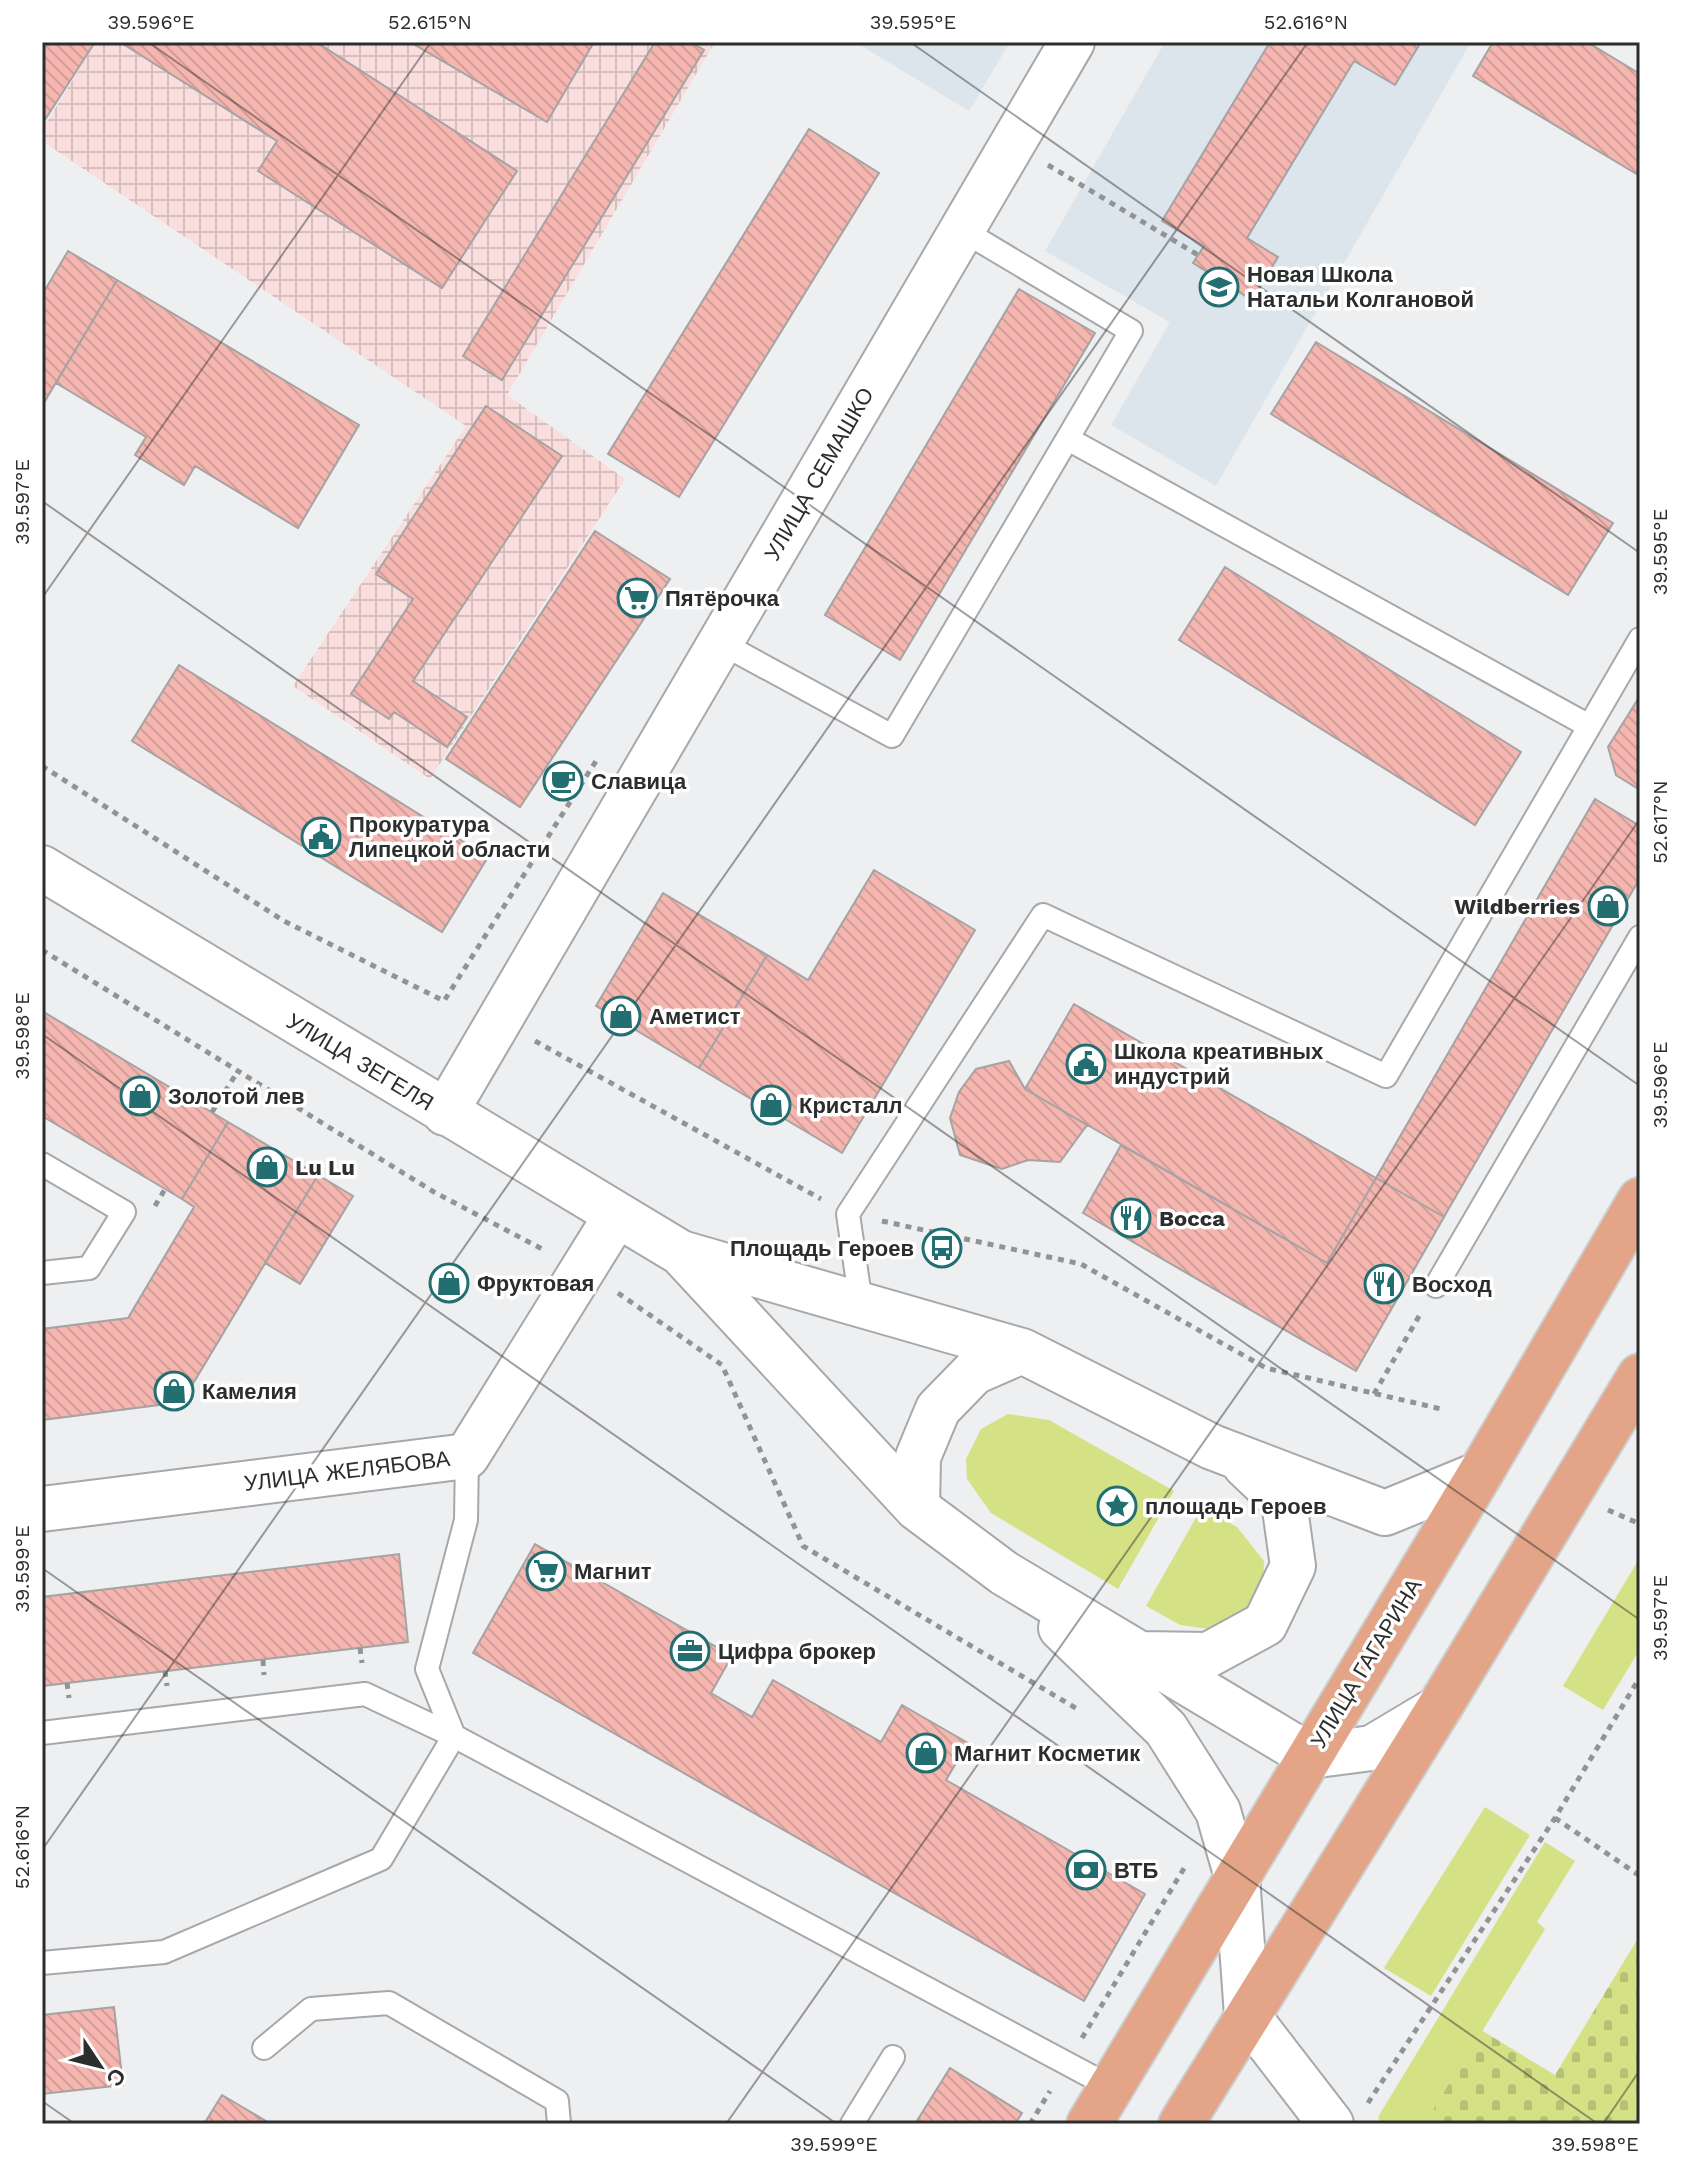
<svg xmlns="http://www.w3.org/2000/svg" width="1682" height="2166" viewBox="0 0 1682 2166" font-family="'Work Sans',sans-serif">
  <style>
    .built { fill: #dde5ec }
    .industrial { fill: url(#industrial-grid) }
    .green { fill: #d4e185 }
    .cemetery { fill: url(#cemetery-stones) }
    .building { fill: url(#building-back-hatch); stroke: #a5a3a3; stroke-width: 2 }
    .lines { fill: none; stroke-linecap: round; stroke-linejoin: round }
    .lane-casing { stroke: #a7a8aa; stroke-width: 26 }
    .street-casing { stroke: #a7a8aa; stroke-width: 48 }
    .secondary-casing { stroke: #a7a8aa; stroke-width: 48 }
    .primary-casing { stroke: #cccdcd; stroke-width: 48 }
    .path { stroke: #929394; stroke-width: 5; stroke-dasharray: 6 6; stroke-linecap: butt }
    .lane { stroke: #fff; stroke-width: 22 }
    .street { stroke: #fff; stroke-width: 44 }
    .secondary { stroke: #fff; stroke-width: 44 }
    .primary { stroke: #e3a487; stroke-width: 44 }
    .ticks { fill: none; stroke: #2c2d2d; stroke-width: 2; stroke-opacity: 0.45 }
    .labels { text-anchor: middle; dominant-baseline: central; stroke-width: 7; stroke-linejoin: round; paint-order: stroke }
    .poi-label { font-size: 22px; font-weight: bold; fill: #2c2d2d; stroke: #fff; text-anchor: start }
    .street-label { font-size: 22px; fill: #2c2d2d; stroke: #fff }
    .neatline { fill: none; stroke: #2c2d2d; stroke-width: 3 }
    .ticks-label { font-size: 20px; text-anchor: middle; fill: #2c2d2d }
  </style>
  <defs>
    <pattern id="industrial-grid" width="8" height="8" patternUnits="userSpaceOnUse" patternTransform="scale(2)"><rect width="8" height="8" fill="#f9dedd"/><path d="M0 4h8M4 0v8" fill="none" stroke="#d6bfbe"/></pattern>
    <pattern id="cemetery-stones" width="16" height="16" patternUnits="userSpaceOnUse" patternTransform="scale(2)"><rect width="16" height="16" fill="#d4e185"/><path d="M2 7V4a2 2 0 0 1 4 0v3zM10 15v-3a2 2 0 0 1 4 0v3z" fill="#b6c173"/></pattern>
    <pattern id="building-back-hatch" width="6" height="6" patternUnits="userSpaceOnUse" patternTransform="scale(2)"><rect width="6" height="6" fill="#f5b6b0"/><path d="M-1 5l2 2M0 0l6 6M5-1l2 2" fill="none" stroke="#d29d98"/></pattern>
  </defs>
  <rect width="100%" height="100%" fill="#eeeff1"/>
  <path class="built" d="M855 42H1010L969 111Z
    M1165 42H1471L1216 486 1111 425 1170 322 1045 251Z"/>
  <path class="industrial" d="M96 42H715L507 395 625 479 430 779 293 686 466 426 42 141V130Z"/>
  <path class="green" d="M1008 1414 1049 1420 1174 1491 1118 1589 991 1513 967 1479 966 1459 981 1429Z
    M1202 1507 1237 1527 1264 1561 1263 1594 1247 1618 1223 1631 1180 1625 1146 1606Z
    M1639 1559 1640 1649 1603 1710 1563 1686Z
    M1485 1807 1530 1835 1431 1996 1384 1968Z
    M1545 1842 1575 1861 1537 1922 1545 1929 1425 2124H1381L1378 2117Z"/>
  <path class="cemetery" d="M1640 1935V2124H1425L1481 2030 1555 2075Z"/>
  <path class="building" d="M42 42H95L43 123 42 122Z
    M120 42H316L517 171 442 288 258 171 277 141Z
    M410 42H594L547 122Z
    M655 42H691L704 50 502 380 463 356Z
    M1270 42H1421L1395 85 1354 61 1247 238 1278 257 1252 300 1193 263 1204 246 1162 221Z
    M1493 42H1587L1640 74V176L1473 76Z
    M809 129 879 173 679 497 608 454Z
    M68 251 117 280 42 406V295Z
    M117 280 359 425 298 528 195 466 184 485 135 455 146 437 56 383Z
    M1019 289 1095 333 900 660 825 615Z
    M1316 342 1613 523 1568 595 1271 414Z
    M486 406 562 456 413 681 467 717 447 747 394 712 389 719 351 694 413 599 376 574Z
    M595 531 670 579 520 807 446 759Z
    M1225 567 1521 752 1475 825 1179 640Z
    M179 665 488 857 442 932 132 741Z
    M1638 699H1640V790L1616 775 1608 747Z
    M1595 799 1640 826V878L1444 1217 1376 1178Z
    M874 870 975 930 842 1153 699 1068 767 955 808 980Z
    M663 893 767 955 699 1068 596 1006Z
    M1074 1004 1376 1178 1327 1263 1025 1089Z
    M42 1011 228 1122 182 1199 42 1116Z
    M1009 1061 1025 1089 1087 1125 1060 1162 1028 1160 1002 1169 960 1155 950 1118 959 1092 976 1069Z
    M228 1122 318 1175 182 1402 42 1420V1329L128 1318 194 1207 182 1199Z
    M1121 1145 1327 1263 1376 1178 1444 1217 1356 1371 1083 1213Z
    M318 1175 353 1196 300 1284 265 1263Z
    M535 1544 732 1656 711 1693 752 1717 773 1680 881 1742 902 1705 968 1743 946 1780 1145 1894 1084 2001 473 1653Z
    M399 1554 408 1642 42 1686V1597Z
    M114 2007 123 2085 42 2094V2015Z
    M950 2068 1022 2113 1015 2124H915Z
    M222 2095 271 2124H204Z"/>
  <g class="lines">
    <defs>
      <path id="lane" d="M1068 439 1589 726
        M721 643 892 736 1131 331 962 230
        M42 1164 124 1212 89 1268 42 1273
        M1436 1286 1640 937
        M861 1304 848 1214 1043 915 1386 1076 1640 639
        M467 1456 466 1520 427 1669 454 1736 1111 2087
        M42 1733 365 1694 454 1736 381 1859 164 1952 42 1963
        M264 2048 311 2009 389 2003 557 2101 559 2124
        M852 2124 893 2057"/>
      <path id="street" d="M445 1113 1072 42
        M42 1509 467 1456 616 1216
        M1247 2015 1331 2124"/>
      <path id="secondary" d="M42 868 681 1253 1022 1351 1212 1447 1385 1513 1480 1474
        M681 1253 917 1508 1004 1573 1310 1756 1372 1748 1439 1708
        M917 1508 918 1457 938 1409 974 1372 1022 1351
        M1061 1628 1166 1729 1218 1811 1237 1877 1247 2015
        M1141 1654 1208 1655 1265 1624 1293 1566 1284 1502 1245 1465"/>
      <path id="primary" d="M1089 2124 1480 1474 1640 1200
        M1181 2124 1439 1708 1640 1376"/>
    </defs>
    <use href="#lane" class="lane-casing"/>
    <use href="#street" class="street-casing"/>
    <use href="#secondary" class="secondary-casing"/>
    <use href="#primary" class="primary-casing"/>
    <path class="path" d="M1048 165 1198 255
      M42 766 284 921 444 1001 596 761
      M42 950 434 1192 544 1250
      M535 1041 821 1199
      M212 1112 238 1071
      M155 1206 165 1189
      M882 1221 1081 1264 1266 1368 1441 1409
      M618 1293 722 1365 803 1546 1079 1710
      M1374 1394 1422 1311
      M1608 1510 1640 1524
      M360 1648 362 1663
      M263 1660 264 1675
      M165 1671 167 1686
      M67 1683 69 1698
      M1555 1818 1640 1876
      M1082 2038 1186 1865
      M1368 2103 1555 1818 1640 1677
      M1030 2124 1050 2091"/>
    <use href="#lane" class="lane"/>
    <use href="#street" class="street"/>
    <use href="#secondary" class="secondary"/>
    <use href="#primary" class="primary"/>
  </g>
  <path class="ticks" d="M148 42 1640 1086M910 42 1640 553M42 501 1640 1620M42 598 431 42M42 1034 1598 2124M42 1568 837 2124M42 1850 1308 42M42 2101 75 2124M726 2124 1640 819M1603 2124 1640 2070"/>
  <defs>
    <symbol id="school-ring" viewBox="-11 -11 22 22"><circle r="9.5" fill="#fff" stroke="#226e71" stroke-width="1.5"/><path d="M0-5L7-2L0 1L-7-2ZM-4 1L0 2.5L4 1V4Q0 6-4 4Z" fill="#226e71"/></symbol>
    <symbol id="supermarket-ring" viewBox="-11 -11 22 22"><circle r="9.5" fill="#fff" stroke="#226e71" stroke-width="1.5"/><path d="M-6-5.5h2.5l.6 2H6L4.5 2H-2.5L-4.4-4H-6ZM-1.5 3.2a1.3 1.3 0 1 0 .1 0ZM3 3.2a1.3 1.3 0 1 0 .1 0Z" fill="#226e71"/></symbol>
    <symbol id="cafe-ring" viewBox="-11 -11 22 22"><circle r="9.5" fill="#fff" stroke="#226e71" stroke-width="1.5"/><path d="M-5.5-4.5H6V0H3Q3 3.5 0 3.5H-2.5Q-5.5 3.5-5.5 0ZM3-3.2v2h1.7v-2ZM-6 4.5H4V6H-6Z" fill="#226e71"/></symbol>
    <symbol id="civic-ring" viewBox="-11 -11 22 22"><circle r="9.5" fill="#fff" stroke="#226e71" stroke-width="1.5"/><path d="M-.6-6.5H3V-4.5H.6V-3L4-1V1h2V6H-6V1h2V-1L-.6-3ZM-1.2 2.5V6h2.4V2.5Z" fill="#226e71"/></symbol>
    <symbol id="shop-ring" viewBox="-11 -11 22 22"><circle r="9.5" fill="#fff" stroke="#226e71" stroke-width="1.5"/><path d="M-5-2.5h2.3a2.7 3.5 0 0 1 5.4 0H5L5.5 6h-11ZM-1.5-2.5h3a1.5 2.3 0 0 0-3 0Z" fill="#226e71"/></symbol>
    <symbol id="restaurant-ring" viewBox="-11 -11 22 22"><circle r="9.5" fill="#fff" stroke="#226e71" stroke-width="1.5"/><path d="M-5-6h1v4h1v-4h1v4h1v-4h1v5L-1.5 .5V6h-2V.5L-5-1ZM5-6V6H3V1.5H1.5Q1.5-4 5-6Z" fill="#226e71"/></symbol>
    <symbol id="bus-ring" viewBox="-11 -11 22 22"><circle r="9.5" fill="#fff" stroke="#226e71" stroke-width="1.5"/><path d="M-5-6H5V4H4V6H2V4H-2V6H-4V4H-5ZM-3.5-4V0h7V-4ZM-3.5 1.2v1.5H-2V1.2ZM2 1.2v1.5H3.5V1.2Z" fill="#226e71"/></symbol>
    <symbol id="sight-ring" viewBox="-11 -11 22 22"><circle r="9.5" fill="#fff" stroke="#226e71" stroke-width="1.5"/><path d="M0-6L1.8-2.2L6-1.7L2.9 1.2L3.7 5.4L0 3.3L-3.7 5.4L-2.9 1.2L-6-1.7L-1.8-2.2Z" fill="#226e71"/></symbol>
    <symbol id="office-ring" viewBox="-11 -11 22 22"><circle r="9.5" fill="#fff" stroke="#226e71" stroke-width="1.5"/><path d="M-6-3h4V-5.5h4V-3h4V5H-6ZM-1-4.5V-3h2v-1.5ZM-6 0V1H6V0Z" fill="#226e71"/></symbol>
    <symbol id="bank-ring" viewBox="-11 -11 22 22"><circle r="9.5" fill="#fff" stroke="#226e71" stroke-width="1.5"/><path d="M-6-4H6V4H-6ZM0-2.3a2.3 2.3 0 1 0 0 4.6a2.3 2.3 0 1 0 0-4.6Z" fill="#226e71"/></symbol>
  </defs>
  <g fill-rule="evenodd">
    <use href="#school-ring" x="1197" y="265" width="44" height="44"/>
    <use href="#supermarket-ring" x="615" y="576" width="44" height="44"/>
    <use href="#cafe-ring" x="541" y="759" width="44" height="44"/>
    <use href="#civic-ring" x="299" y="815" width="44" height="44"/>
    <use href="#shop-ring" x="1586" y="884" width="44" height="44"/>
    <use href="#shop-ring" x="599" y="994" width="44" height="44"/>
    <use href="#civic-ring" x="1064" y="1042" width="44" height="44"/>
    <use href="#shop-ring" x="118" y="1074" width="44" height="44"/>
    <use href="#shop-ring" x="749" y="1083" width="44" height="44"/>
    <use href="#shop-ring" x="245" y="1145" width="44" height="44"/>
    <use href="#restaurant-ring" x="1109" y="1196" width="44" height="44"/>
    <use href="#bus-ring" x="920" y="1226" width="44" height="44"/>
    <use href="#shop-ring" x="427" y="1261" width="44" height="44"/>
    <use href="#restaurant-ring" x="1362" y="1262" width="44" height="44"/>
    <use href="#shop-ring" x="152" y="1369" width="44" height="44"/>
    <use href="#sight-ring" x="1095" y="1484" width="44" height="44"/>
    <use href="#supermarket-ring" x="524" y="1549" width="44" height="44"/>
    <use href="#office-ring" x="668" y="1629" width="44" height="44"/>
    <use href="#shop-ring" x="904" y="1731" width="44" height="44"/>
    <use href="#bank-ring" x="1064" y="1848" width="44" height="44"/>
  </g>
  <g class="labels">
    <g class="poi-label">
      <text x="1247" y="274">Новая Школа<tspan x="1247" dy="25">Натальи Колгановой</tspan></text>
      <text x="665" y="598">Пятёрочка</text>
      <text x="591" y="781">Славица</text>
      <text x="349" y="824">Прокуратура<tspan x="349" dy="25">Липецкой области</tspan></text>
      <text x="1580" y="906" text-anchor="end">Wildberries</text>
      <text x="649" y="1016">Аметист</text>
      <text x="1114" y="1051">Школа креативных<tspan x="1114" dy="25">индустрий</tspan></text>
      <text x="168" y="1096">Золотой лев</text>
      <text x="799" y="1105">Кристалл</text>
      <text x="295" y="1167">Lu Lu</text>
      <text x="1159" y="1218">Bocca</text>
      <text x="914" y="1248" text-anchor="end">Площадь Героев</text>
      <text x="477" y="1283">Фруктовая</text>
      <text x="1412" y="1284">Восход</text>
      <text x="202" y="1391">Камелия</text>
      <text x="1145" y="1506">площадь Героев</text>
      <text x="574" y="1571">Магнит</text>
      <text x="718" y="1651">Цифра брокер</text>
      <text x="954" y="1753">Магнит Косметик</text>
      <text x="1114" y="1870">ВТБ</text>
    </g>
    <g class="street-label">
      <text transform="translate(819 474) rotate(-60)">УЛИЦА СЕМАШКО</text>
      <text transform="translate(360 1062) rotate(31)">УЛИЦА ЗЕГЕЛЯ</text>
      <text transform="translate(347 1471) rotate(-7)">УЛИЦА ЖЕЛЯБОВА</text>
      <text transform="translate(1366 1663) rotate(-59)">УЛИЦА ГАГАРИНА</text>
    </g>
  </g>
  <rect width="1682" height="2166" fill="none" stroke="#ffffff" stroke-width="88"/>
  <g transform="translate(100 2066) rotate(125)" stroke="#ffffff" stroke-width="6" paint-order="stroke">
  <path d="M0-6L14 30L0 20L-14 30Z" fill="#2c2d2d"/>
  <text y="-12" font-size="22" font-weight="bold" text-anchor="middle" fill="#2c2d2d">С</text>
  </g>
  <rect x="44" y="44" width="1594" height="2078" class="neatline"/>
  <g class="ticks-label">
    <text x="151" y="29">39.596°E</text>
    <text x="430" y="29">52.615°N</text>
    <text x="913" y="29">39.595°E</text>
    <text x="1306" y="29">52.616°N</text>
    <text transform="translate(22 502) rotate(-90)" y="7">39.597°E</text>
    <text transform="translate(1660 552) rotate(-90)" y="7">39.595°E</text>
    <text transform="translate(1660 822) rotate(-90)" y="7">52.617°N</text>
    <text transform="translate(22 1036) rotate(-90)" y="7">39.598°E</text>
    <text transform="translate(1660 1085) rotate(-90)" y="7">39.596°E</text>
    <text transform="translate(22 1569) rotate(-90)" y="7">39.599°E</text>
    <text transform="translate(1660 1618) rotate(-90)" y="7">39.597°E</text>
    <text transform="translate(22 1847) rotate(-90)" y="7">52.616°N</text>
    <text x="834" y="2151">39.599°E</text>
    <text x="1595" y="2151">39.598°E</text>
  </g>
</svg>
